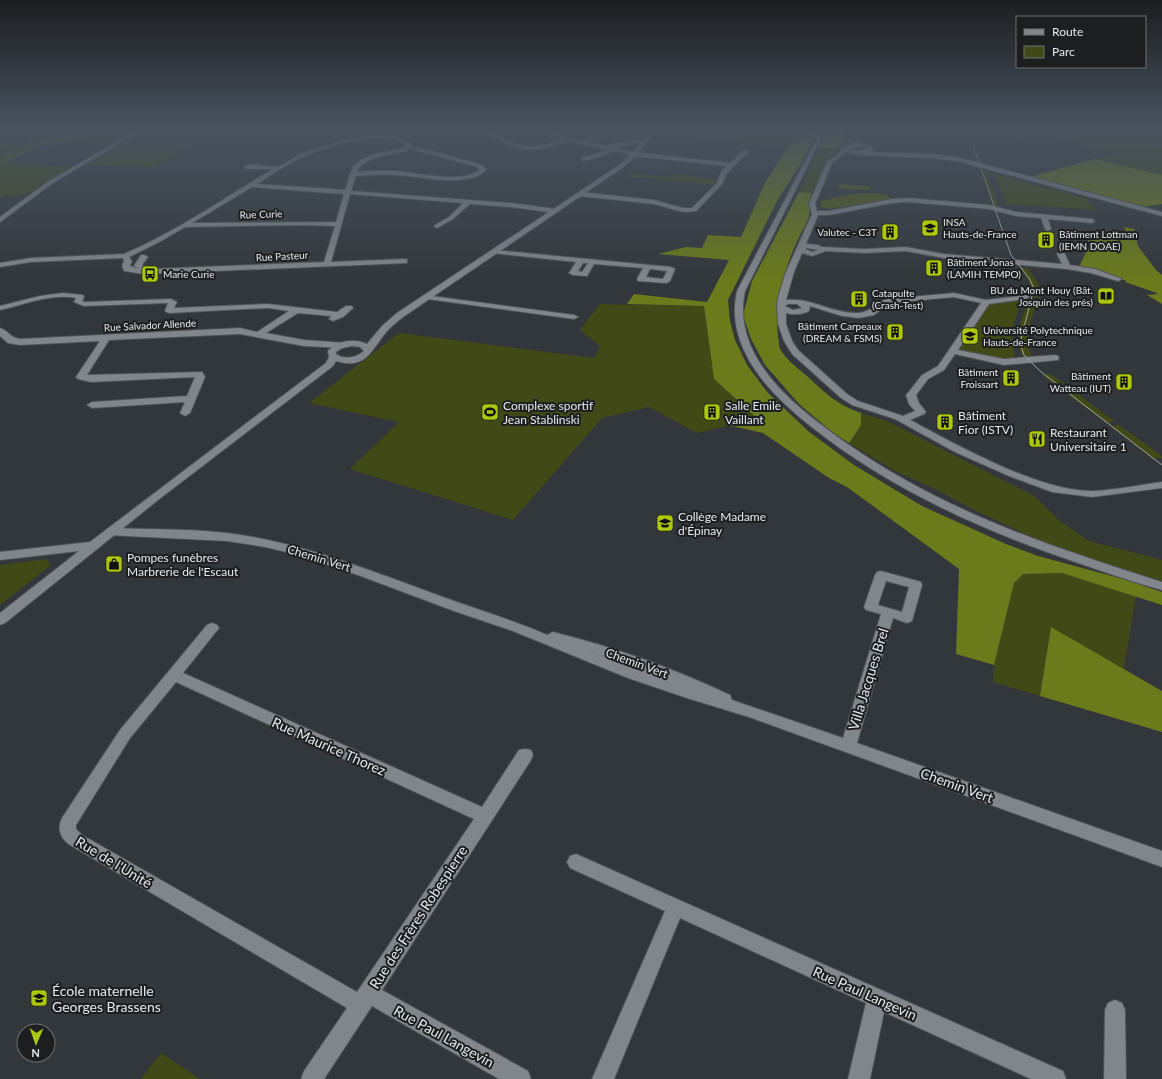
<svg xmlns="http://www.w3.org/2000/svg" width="1162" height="1079" viewBox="0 0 1162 1079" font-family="Lato,sans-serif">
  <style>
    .green { fill: #414a17 }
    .forest { fill: #6b7a1a }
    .water { fill: #505c15 }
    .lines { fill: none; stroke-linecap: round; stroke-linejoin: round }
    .river { fill: #505c15; fill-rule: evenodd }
    .street-casing { stroke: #4f5357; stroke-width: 2 }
    .secondary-casing { stroke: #4f5357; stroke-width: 2 }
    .street { fill: #80868b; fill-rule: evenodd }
    .secondary { fill: #80868b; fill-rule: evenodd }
    .tram { stroke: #9ea2a6; stroke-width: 1 }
    .labels { text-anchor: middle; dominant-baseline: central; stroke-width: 4; stroke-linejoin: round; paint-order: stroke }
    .far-street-label { font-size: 10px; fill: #e7eaed; stroke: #1c1e20 }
    .far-poi-label { font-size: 10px; fill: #e7eaed; stroke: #1c1e20; text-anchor: start }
    .poi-label { font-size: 12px; fill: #e7eaed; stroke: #1c1e20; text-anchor: start }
    .street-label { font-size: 12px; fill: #e7eaed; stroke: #1c1e20 }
    .near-street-label { font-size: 14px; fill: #e7eaed; stroke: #1c1e20 }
    .near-poi-label { font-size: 14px; fill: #e7eaed; stroke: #1c1e20; text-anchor: start }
  </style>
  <rect width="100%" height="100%" fill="#32373b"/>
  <path class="green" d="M92 131H135L108 145 49 140C64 136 78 140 92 131Z
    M700 131H805L801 142 788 146 729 142 727 138 697 137Z
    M1044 131H1162V175L1094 159 1114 154Z
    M0 141H2L23 145 0 157Z
    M182 142 194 143 153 168 86 164 122 144 175 146Z
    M819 148H834L840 150 830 156 812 193 799 192Z
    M0 162 71 167 27 194 5 196 0 199Z
    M981 171 987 172 999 206 992 205Z
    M629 174 669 177 673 174 718 180 716 185 627 176Z
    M994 174 1086 198 1095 210 1007 204Z
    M1018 267 1027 268C1035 277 1042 285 1039 298L1030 296C1033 284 1025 275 1018 267Z
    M1029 298 1038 300C1033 317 1021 339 1032 356L1023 357C1011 339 1023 317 1029 298Z
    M1021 300 1011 334 1015 359 1008 360 959 351 989 304Z
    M600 304 704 306 714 379 758 419 697 433 649 407 602 418 513 520 350 469 399 422 309 403 399 333 594 358 600 346 580 330Z
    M1051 374 1115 422 1106 423 1042 375Z
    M861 413 887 421 1034 496 1061 522 1089 541 1162 560V581L1050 545 978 512 933 488 895 471 849 443 861 425Z
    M1119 425 1162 456V458L1153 459 1110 426Z
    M47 559 50 566 0 605V565Z
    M1062 573 1136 596 1124 669 1051 627 1040 696 993 682 994 665 1014 583 1023 574Z
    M161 1053 200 1079H141Z"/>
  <path class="forest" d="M805 131H817L801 163 777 201 728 300 730 321 735 340 747 365 768 393 808 431 854 465 922 506 1006 544 1038 556 1123 579 1162 592V605L1062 573 1023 574 1014 583 994 665 956 654 959 569 847 487 829 478 763 433 728 425 758 419 714 379 704 306 627 304 634 294 707 302 729 260 658 254 686 247 702 248 708 235 741 237 764 185 788 146 801 142Z
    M829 131H847L844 138 846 144 838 148H819Z
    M1094 159 1162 175V204L1142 207 1030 177Z
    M799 192 812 193 808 203C813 216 805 225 799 237 785 266 774 304 778 337 779 341 779 346 780 349 786 359 797 368 806 375 824 392 837 405 861 413V425L849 443 832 432 799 404 765 365 751 339 743 315 752 281Z
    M1124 227 1134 229 1138 246 1156 270 1162 275V304L1147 295 1158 294 1154 292 1125 282 1127 281 1079 267 1088 248H1096L1091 246 1088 240 1104 234 1127 236Z
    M1051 627 1162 691V732L1040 696Z"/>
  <path class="water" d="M838 184 868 186 871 187V190L842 189 839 188Z
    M867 193 884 194 893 199 830 209 820 207 821 201 850 194Z"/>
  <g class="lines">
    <path class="river" d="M77 131H87L80 138 37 147 0 165V158L30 142 73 134Z"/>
    <defs>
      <path id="street" d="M135 131H140L53 183 0 222V217L49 181Z
        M479 131C493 129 508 143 523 146 537 148 550 143 563 139L544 132V131C556 131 569 141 580 141 592 140 601 131 613 131L586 142 634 152 730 163 744 150 749 151 727 173 722 184 696 211 683 212 654 204 580 196 577 194 580 192 654 200 683 208H692L717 183 721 172 727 166 635 156 616 151 584 161 582 160V158L609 150 568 141 540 149H525L510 145Z
        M373 135C389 135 402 135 413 147L408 148C405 145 402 142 399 141 372 131 324 147 300 158 285 165 271 175 257 184L345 190C348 183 349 175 352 169 359 154 391 151 405 148L408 150 407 151C394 154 361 157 357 172 370 171 384 170 397 171 421 173 460 184 480 170L475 166 414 150 413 149 416 147 479 164 484 166 486 170C467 189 420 176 396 175 382 174 369 175 356 176L351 191 511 203 556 209 559 211 556 213 511 207 470 204 453 219 437 228 434 226 435 225 449 217 463 203 350 194 331 262 404 259H407V263L144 274 124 271 122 266 124 261 123 258 31 262 0 267V263L31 258 124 254C176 232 224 198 273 169H247L245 168V166C256 162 269 169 279 166 287 163 295 156 304 153 326 144 350 139 373 135ZM252 187 344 194 336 222 192 223ZM300 225 335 226 324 262 151 269 142 265 148 257 144 255H141L134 266 139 269 130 266 132 261 129 257 161 241 185 227Z
        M850 139 871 147 873 150 870 152 932 154 957 157 1162 212V216L957 161 932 158 858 155 846 152 832 163 815 204 817 211H829L892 199 908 198 989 205 1016 212 1092 219 1095 221 1092 223 1048 219 1051 229 1048 231 1045 229 1041 218 1016 216 989 209 908 202 892 203 829 215H818L806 244 818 245 822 247 865 249 906 247 944 254 1062 264 1057 254 1061 252 1065 254 1070 265 1095 269 1122 279 1118 281 1091 273 1067 269 944 258 906 251 865 253 826 251 812 256 802 253 794 272 786 300C811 297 833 314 858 313 873 312 875 302 888 299L954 293 986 300 1028 295 1029 297 1025 299 989 304 958 350 1004 359 1055 355 1058 356 1059 358 1058 360 1004 365 955 354 944 370 928 379 916 395 919 403 926 412 924 414 910 420C957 445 1040 492 1093 491 1116 490 1139 485 1162 482V488L1092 497 1052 492 1009 476 955 452 895 419 852 405 841 398 792 354 784 341 778 324 777 304 779 294 786 272 812 214 809 204 827 162 841 152 842 147 855 144 847 141ZM862 147 867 149 858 151 847 149ZM807 248 818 250 812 252 805 249ZM954 297 981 303 938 366 922 375 908 393 906 395 909 404 915 411 903 416 858 401 847 394 798 350 792 341 786 324V313C794 315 801 315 809 311L810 306 842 316 859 318 874 315 889 303ZM788 304H797L802 308 793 310 785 306Z
        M643 140 645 141V143L611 147 608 145 611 143Z
        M494 250 671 267 675 269 670 281 666 283 638 281 637 279 643 268 594 264 587 276 573 275 569 273 576 262 492 253V251ZM583 263H588L582 272 578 271ZM650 269 667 271 663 279 646 277Z
        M63 293 83 295 84 297 82 301 85 302 171 299 177 302 174 308 268 304 337 312 346 306H352L353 308 343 317 333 321 329 319 331 316 298 313 266 333 304 340 346 343 347 345 343 348 304 346 240 334 109 340 87 375 202 372 205 377 190 413 185 416 180 413 185 402 92 408 87 405 92 402 187 396 195 377 91 382 78 379 76 377 100 341 20 345 8 343 0 336V328C9 331 10 338 20 339L240 328 257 332 289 311 268 308 169 313 165 311 168 303 84 306 74 302 76 298C51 293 23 305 0 310V306L40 296Z
        M424 295 574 315 578 317 574 319 427 299H424Z
        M111 528C156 530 202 528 247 536 313 547 377 573 440 596 476 609 513 620 547 635L553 632C614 647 673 668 730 695L732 700 843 738 881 614 866 610 864 607 875 575 877 572 881 571 921 582 922 585 912 621 907 623 893 618 857 743 1162 851V867L749 717 687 698 628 678 513 631 454 611 358 575 295 554 265 547 227 541 107 535 105 532 107 529ZM886 581 909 587 902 612 878 605ZM586 650 589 651 684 686Z
        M212 623 217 625 219 628 183 673 482 807 519 750 525 749 531 750 533 755 531 760 382 990 528 1071 531 1079H499L372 1006 324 1079H301L304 1071 347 1008 70 845C60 838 57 829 62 818L120 730 207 625ZM176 682 474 819 357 992 82 835 76 829V825L130 738Z
        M576 854 1063 1071 1066 1079H1031L884 1012 870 1079H848L866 1003 680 918 614 1079H592L665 911 570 868 567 862 570 856Z
        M1115 1000 1122 1003 1125 1010 1126 1079H1104L1105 1010 1108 1003Z"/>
      <path id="secondary" d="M650 131H654L637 155 622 168 403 317C398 321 393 325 389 329 372 347 368 371 336 361L333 366 158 500 5 623 0 625V613L79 551 0 560V552L90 542 326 363 329 357 328 351C337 340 355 338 367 344L383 325 397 313 618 166 633 153ZM352 346 360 347 364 351C356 358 345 360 336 354V352L342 348Z
        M821 131H825L745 291C733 347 778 392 819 423 923 504 1038 543 1162 582V590C1135 583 1108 573 1081 564 986 532 893 491 813 428 772 396 724 349 737 291Z"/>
    </defs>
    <use href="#street" class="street-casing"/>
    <use href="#secondary" class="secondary-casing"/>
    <use href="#street" class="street"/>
    <use href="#secondary" class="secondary"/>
    <path class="tram" d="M968 131 1011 255 1029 278 1033 286 1032 296 1020 343 1024 355 1040 371 1162 465"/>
  </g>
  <linearGradient id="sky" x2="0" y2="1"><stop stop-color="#1c1e20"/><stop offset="0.46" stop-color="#495360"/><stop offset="1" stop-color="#495360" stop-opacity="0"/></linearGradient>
  <rect width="1162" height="282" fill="url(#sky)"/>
  <defs>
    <symbol id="university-square" viewBox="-11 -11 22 22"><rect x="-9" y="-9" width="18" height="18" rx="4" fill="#adc60e" stroke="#1c1e20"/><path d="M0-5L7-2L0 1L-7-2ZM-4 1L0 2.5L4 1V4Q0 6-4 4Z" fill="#111"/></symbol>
    <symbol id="building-square" viewBox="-11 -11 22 22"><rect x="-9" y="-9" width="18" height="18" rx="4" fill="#adc60e" stroke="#1c1e20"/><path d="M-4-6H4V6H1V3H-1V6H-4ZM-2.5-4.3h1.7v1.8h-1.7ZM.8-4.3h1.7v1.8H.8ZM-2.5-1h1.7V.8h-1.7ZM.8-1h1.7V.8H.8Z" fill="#111"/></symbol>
    <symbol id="bus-square" viewBox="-11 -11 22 22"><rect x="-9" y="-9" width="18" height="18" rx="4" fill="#adc60e" stroke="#1c1e20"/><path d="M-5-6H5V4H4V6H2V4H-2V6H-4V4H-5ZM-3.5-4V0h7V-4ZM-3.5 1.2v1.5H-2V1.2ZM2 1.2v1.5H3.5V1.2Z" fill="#111"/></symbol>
    <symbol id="library-square" viewBox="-11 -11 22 22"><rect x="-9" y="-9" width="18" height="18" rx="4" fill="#adc60e" stroke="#1c1e20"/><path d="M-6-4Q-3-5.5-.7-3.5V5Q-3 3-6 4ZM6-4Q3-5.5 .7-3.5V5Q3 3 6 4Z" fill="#111"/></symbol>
    <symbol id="stadium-square" viewBox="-11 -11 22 22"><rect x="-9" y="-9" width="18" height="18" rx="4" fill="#adc60e" stroke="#1c1e20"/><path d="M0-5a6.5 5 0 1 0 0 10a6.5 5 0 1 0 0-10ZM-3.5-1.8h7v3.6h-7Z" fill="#111"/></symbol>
    <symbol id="restaurant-square" viewBox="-11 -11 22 22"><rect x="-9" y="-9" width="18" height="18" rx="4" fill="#adc60e" stroke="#1c1e20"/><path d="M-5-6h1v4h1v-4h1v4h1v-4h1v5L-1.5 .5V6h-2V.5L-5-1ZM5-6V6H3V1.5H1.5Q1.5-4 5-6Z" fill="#111"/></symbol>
    <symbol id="school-square" viewBox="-11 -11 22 22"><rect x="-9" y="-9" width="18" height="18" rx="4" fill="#adc60e" stroke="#1c1e20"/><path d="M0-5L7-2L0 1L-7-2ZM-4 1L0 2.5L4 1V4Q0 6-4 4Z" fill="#111"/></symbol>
    <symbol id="shop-square" viewBox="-11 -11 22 22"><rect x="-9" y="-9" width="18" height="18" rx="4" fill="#adc60e" stroke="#1c1e20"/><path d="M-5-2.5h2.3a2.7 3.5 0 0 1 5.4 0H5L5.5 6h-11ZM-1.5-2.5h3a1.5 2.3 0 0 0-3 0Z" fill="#111"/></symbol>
  </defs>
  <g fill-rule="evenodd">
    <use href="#university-square" x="920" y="218" width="20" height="20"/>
    <use href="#building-square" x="880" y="222" width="20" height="20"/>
    <use href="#building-square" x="1036" y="230" width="20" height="20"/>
    <use href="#building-square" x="924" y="258" width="20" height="20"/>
    <use href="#bus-square" x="140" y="264" width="20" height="20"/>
    <use href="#library-square" x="1096" y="286" width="20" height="20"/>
    <use href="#building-square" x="849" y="289" width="20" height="20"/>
    <use href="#building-square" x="885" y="322" width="20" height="20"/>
    <use href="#university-square" x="960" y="326" width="20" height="20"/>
    <use href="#building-square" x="1001" y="368" width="20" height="20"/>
    <use href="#building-square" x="1114" y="372" width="20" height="20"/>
    <use href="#stadium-square" x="480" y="402" width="20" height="20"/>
    <use href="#building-square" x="702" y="402" width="20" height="20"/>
    <use href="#building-square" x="935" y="412" width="20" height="20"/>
    <use href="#restaurant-square" x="1027" y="429" width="20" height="20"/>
    <use href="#school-square" x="655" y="513" width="20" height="20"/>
    <use href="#shop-square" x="104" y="554" width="20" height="20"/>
    <use href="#school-square" x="29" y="988" width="20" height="20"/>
  </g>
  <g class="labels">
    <g class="far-street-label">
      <text transform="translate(261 214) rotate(-2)">Rue Curie</text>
      <text transform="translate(282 256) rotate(-3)">Rue Pasteur</text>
      <text transform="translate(150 325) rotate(-3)">Rue Salvador Allende</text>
    </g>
    <g class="far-poi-label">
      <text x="943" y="222">INSA<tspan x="943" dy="12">Hauts-de-France</tspan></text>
      <text x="877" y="232" text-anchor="end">Valutec - C3T</text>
      <text x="1059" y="234">Bâtiment Lottman<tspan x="1059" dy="12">(IEMN DOAE)</tspan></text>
      <text x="947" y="262">Bâtiment Jonas<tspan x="947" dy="12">(LAMIH TEMPO)</tspan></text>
      <text x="163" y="274">Marie Curie</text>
      <text x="1093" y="290" text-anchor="end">BU du Mont Houy (Bât.<tspan x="1093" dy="12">Josquin des prés)</tspan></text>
      <text x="872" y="293">Catapulte<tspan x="872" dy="12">(Crash-Test)</tspan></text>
      <text x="882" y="326" text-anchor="end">Bâtiment Carpeaux<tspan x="882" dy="12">(DREAM &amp; FSMS)</tspan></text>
      <text x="983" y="330">Université Polytechnique<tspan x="983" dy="12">Hauts-de-France</tspan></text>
      <text x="998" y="372" text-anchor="end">Bâtiment<tspan x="998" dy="12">Froissart</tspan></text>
      <text x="1111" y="376" text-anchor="end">Bâtiment<tspan x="1111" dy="12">Watteau (IUT)</tspan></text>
    </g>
    <g class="poi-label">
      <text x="503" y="405">Complexe sportif<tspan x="503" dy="14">Jean Stablinski</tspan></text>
      <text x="725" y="405">Salle Emile<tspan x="725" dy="14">Vaillant</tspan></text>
      <text x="958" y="415">Bâtiment<tspan x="958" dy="14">Fior (ISTV)</tspan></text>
      <text x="1050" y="432">Restaurant<tspan x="1050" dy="14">Universitaire 1</tspan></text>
      <text x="678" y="516">Collège Madame<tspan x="678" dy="14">d'Épinay</tspan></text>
      <text x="127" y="557">Pompes funèbres<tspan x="127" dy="14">Marbrerie de l'Escaut</tspan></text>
    </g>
    <g class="street-label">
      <text transform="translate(319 558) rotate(17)">Chemin Vert</text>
      <text transform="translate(637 663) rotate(20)">Chemin Vert</text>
    </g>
    <g class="near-street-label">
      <text transform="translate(868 679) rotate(-73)">Villa Jacques Brel</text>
      <text transform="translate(329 746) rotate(24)">Rue Maurice Thorez</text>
      <text transform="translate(957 785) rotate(20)">Chemin Vert</text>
      <text transform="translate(114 862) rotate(31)">Rue de l'Unité</text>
      <text transform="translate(418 917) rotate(-57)">Rue des Frères Robespierre</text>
      <text transform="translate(865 993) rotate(24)">Rue Paul Langevin</text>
      <text transform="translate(444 1036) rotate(29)">Rue Paul Langevin</text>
    </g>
    <g class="near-poi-label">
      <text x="52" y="990">École maternelle<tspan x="52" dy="16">Georges Brassens</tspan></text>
    </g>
  </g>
  <rect x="1016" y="16" width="130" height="52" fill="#1c1e20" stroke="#6d7072"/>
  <rect x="1024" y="29" width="20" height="6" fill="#80868b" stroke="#6d7072"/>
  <text x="1052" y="36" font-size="12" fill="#e7eaed">Route</text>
  <rect x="1024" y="46" width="20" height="12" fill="#414a17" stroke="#6d7072"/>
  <text x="1052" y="56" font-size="12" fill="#e7eaed">Parc</text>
  <g transform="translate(36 1043) rotate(182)"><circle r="19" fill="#1c1e20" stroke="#6d7072"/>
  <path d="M0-3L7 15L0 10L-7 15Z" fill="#adc60e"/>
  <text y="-6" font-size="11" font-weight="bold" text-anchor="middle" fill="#e7eaed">N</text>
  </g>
</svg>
